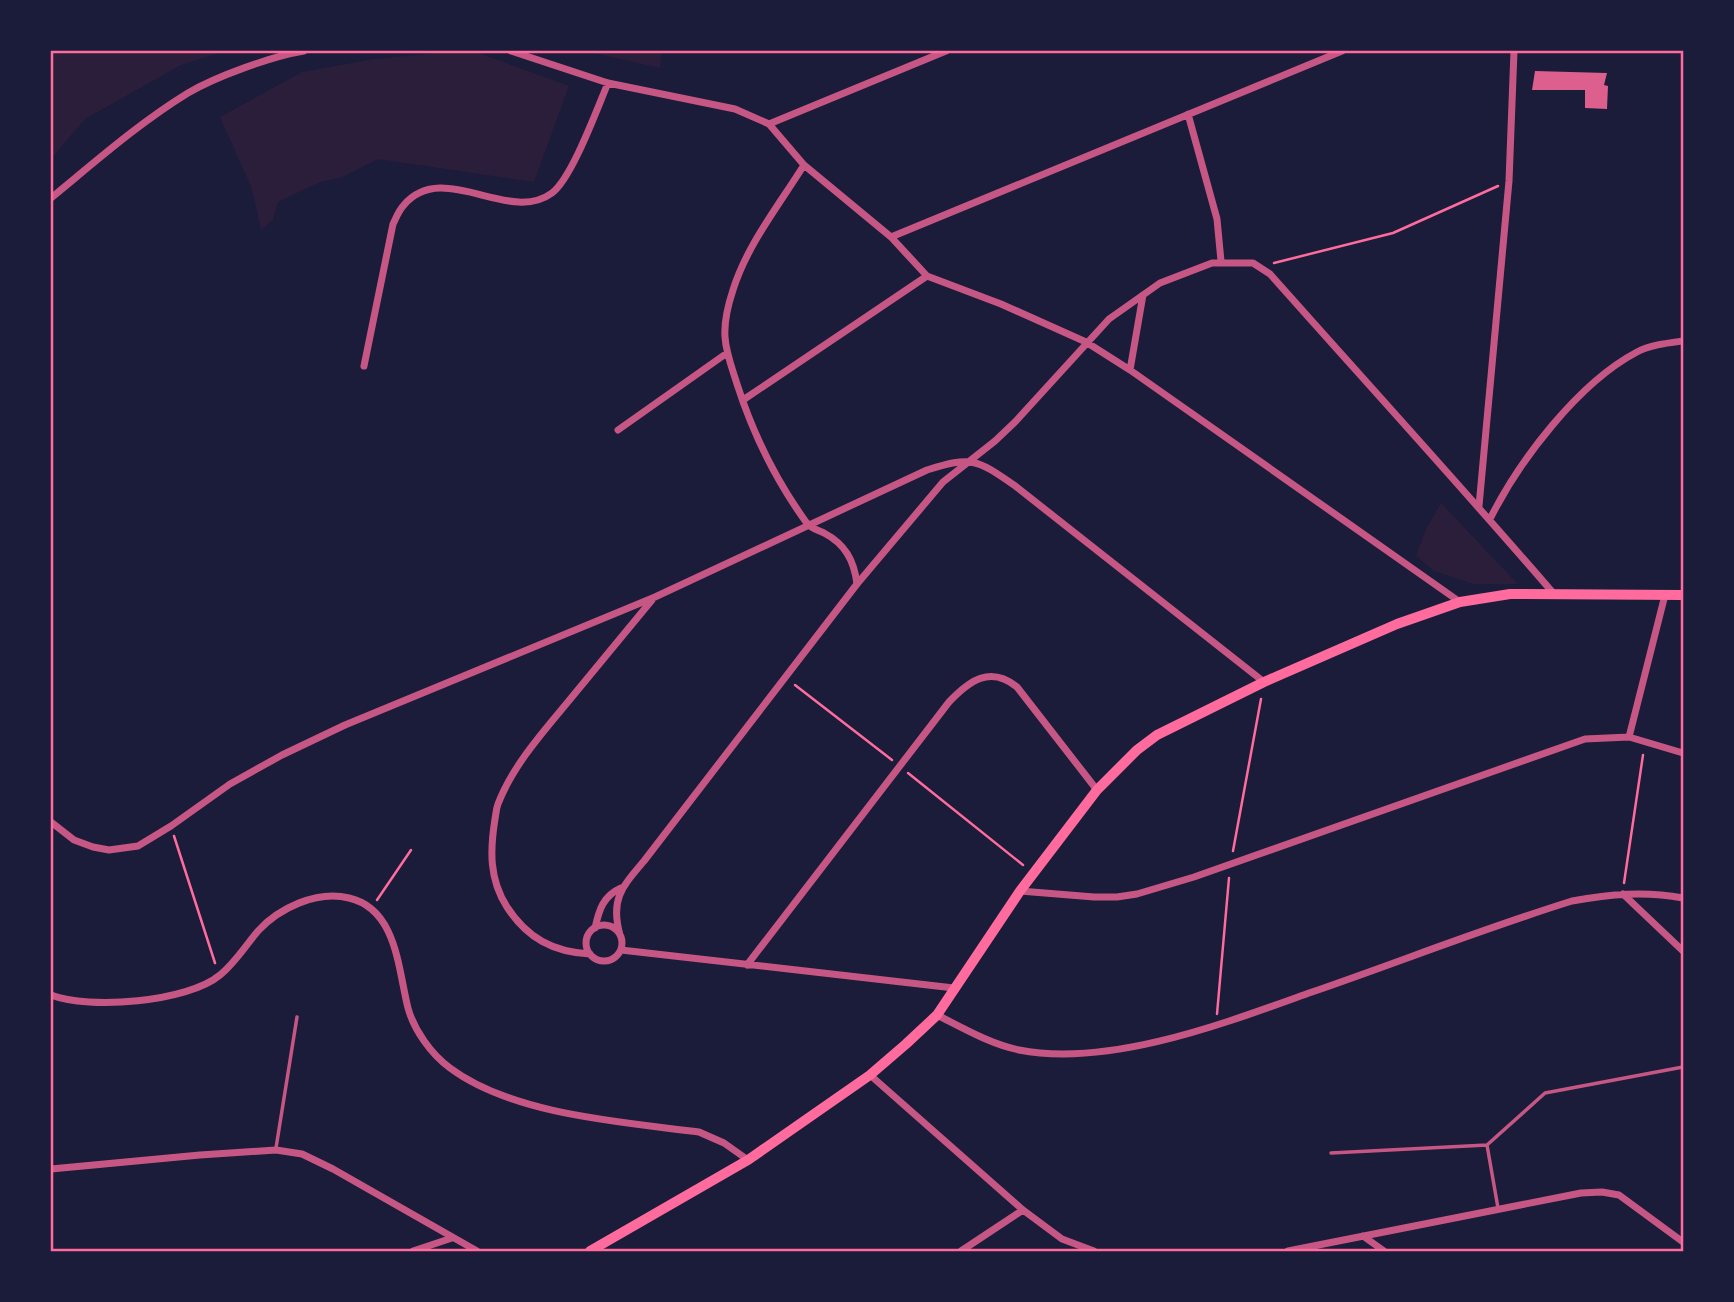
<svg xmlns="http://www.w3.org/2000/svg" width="1734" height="1302" viewBox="0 0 1734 1302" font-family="Ubuntu,sans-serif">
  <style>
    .green { fill: #2a1e3b }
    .building { fill: #dd5f8e }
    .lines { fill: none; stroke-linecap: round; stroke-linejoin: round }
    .path { stroke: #ff6b9d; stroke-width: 2.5 }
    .service { stroke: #c65784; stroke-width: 3.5 }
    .minor { stroke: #c65784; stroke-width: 7 }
    .secondary { stroke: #ff6b9d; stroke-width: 10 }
    .neatline { fill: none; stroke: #ff6b9d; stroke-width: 2.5 }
  </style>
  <rect width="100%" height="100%" fill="#1b1b3a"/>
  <path class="green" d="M51 51H225L181 65 85 119 51 159Z
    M585 51H661L660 68Z
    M437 53H479L569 86 534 182 378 159 343 177 320 182 278 202 273 220 261 230 252 189 220 117 302 72 374 59Z
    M1441 503 1518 584H1473L1434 571 1416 556 1427 527Z"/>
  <path class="building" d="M1535 71 1607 73 1604 85 1608 86 1607 109 1585 108V90H1532Z"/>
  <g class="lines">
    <path class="path" d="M1274 263 1393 233 1498 186
      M795 685 892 760
      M908 773 1023 865
      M174 836 215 963
      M1233 851 1261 699
      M1624 883 1643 755
      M377 900 411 850
      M1217 1014 1229 878"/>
    <path class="service" d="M1487 1145 1498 1208
      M276 1148 297 1017
      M1331 1153 1487 1145 1545 1093 1683 1067"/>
    <path class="minor" d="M511 51 608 83 735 109 769 124 804 165 891 237 927 276 1001 304 1086 342 1130 370 1460 602
      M1188 114 1217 219 1221 261
      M769 124 946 51
      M804 165C779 205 747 245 733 290 728 305 724 322 725 337 726 353 732 368 737 384 753 434 775 479 806 522 810 528 817 530 824 533 845 544 854 560 857 584
      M51 198C95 162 139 123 188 93 215 77 272 56 304 51
      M891 237 1342 51
      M364 366 393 224C396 218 399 210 404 205 443 159 509 225 552 193 572 178 597 109 608 83
      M1130 370 1143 295
      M743 400 927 276
      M618 430 727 353
      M1479 506 1509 181 1514 51
      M1490 519C1519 461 1578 383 1637 352 1650 345 1668 343 1683 341
      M1629 737 1665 595
      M51 822 74 840 93 847 109 850 138 846 171 826 230 784 282 755 345 725 655 597 927 470C972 456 976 459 1014 485L1264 682
      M1020 891 1094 897H1117L1137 894 1194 877 1585 739 1629 737 1683 753
      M1623 894 1683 951
      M586 943a18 18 0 1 1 36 0a18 18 0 1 1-36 0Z
      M595 928C599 910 603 896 621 888
      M620 935C610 899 622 887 644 861L857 584 943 482 995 441 1016 421 1109 319 1160 283 1212 263H1253L1270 274C1365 381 1461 486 1554 594
      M621 950 954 988
      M590 954C553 952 527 938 507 907 489 879 490 850 495 819 496 814 496 809 498 804 512 767 542 733 567 703 596 668 624 634 652 600
      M747 965 949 702C969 681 990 665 1017 687L1097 790
      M51 995C89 1010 188 1002 220 975 235 963 246 945 258 931 279 908 317 890 349 898 397 909 398 969 408 1008 414 1030 431 1054 450 1068 513 1115 622 1122 699 1132L724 1143 748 1160
      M937 1015C963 1028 990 1044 1019 1050 1110 1068 1228 1022 1312 992 1399 962 1485 928 1572 901 1610 894 1645 891 1683 898
      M870 1075 1023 1210 1062 1239 1094 1251
      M51 1169 200 1155 276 1150 302 1154 333 1169 477 1251
      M1363 1236 1384 1251
      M413 1251 452 1238
      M961 1251 1023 1210
      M1288 1251 1581 1193 1602 1192 1619 1195 1683 1242"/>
    <path class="secondary" d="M590 1251 748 1160 870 1075 906 1044 937 1015 1020 891 1097 790 1137 750 1157 735 1264 682 1397 624 1460 602 1510 594 1683 595"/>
  </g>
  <rect width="1734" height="1302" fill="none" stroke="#1b1b3a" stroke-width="105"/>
  <rect x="52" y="52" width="1630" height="1198" class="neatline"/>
</svg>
